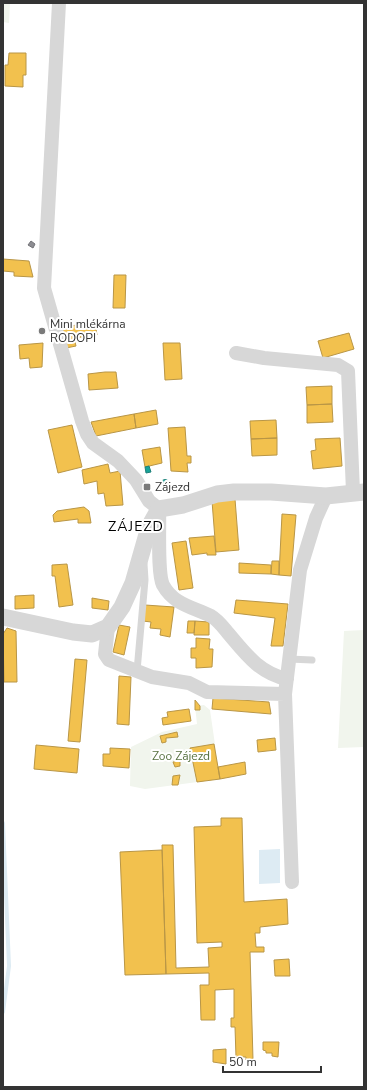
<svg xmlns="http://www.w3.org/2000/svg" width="367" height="1090" viewBox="0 0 367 1090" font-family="'Nunito Sans',sans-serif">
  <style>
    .green { fill: #f1f5ed }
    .water { fill: #ddebf3 }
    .homes { fill: #f2c14e; stroke: #b99646 }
    .public { fill: #17a398; stroke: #1f817a }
    .industry { fill: #8d8d92; stroke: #727276 }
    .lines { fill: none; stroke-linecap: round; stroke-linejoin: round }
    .stream { stroke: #ddebf3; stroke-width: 4 }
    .service { stroke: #d7d7d7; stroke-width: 7 }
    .minor { stroke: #d7d7d7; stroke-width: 14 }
    .tertiary { stroke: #d7d7d7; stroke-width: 17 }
    .poi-dot { fill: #7a7a7a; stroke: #fff; stroke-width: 1.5 }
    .labels { text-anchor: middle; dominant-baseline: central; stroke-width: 4; stroke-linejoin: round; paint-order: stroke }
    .poi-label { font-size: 12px; fill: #333; stroke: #fff; text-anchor: start }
    .park-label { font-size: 12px; fill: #56703f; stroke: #fff }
    .quarter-label { font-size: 14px; letter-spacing: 1px; fill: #000; stroke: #fff }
  </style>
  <rect width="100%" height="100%" fill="#fff"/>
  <path class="green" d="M3 3H10L9 23 3 22Z
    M364 630V747L338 748 344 631Z
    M204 705 210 710 220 779 145 789 130 786 131 747 162 732 197 724 195 706Z"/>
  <path class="water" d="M280 849V883L259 884V850Z"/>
  <path class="homes" d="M9 53H26V75H23V87L5 86V65H8Z
    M3 259 29 261 33 277 14 276V272L3 271Z
    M114 275H126L125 308H113Z
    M95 323 97 335 74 338 76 346 66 348 60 327Z
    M349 333 354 349 323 358 318 341Z
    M43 343 42 367 30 368 29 358 20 359 19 345Z
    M163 343H180L182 379 165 380Z
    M105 372H116L118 388 89 390 88 374Z
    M332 386V404L307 405 306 387Z
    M332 404 333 422 307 423V405Z
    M156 410 158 424 136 428 134 414Z
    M134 414 136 428 96 436 91 422Z
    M276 420 277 438 251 439 250 421Z
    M72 425 82 467 58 473 48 430Z
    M185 427 187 456H191V463H187L188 472 171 471 168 428Z
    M277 438V455L252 456 251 439Z
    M340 438 342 466 313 469 311 451 316 450 315 439Z
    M160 447 162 463 145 467 142 450Z
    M108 464 110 473 120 471 123 505 106 506 104 493 98 494 97 481 84 484 82 470Z
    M235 499 239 550 216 552 212 501Z
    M84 507 89 511 91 523H78V519L54 522 53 515 57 511Z
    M282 514 296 515 291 576 279 575Z
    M214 536 216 555H207V553L192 555 189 538Z
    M186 541 193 588 179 590 172 543Z
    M272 561H279V575L271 574Z
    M239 563 271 565V574L239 573Z
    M67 564 73 605 59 607 55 576H52V565Z
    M34 595V608L15 609V596Z
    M92 598 109 601 108 610 92 608Z
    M236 600 288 604 283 646H271L275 618 234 613Z
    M145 605 174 607 170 637 160 635 161 629 150 628 151 622 143 621Z
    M188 621H195L194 633H187Z
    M195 621 209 622V635H194Z
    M119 625 130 627 124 655 113 652Z
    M7 628 16 631 17 682H4L3 634Z
    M196 638 210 639 209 649H213L212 667 196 668V658H191V648H196Z
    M75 659 87 660 80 742 68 741Z
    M119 676 131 677 129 725 117 724Z
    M213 698 269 702 271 714 212 709Z
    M195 700 200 706V710H195Z
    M189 709 191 721 163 725 162 718 168 717 167 712Z
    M177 732 178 737 166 738V742L162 743 160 736Z
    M275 738 276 750 258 752 257 740Z
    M214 744 220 779 197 782 190 748Z
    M36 745 79 749 77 773 34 769Z
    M110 748 130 749 129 768 103 766V754H110Z
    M180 761V766L175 767 173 762Z
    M245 762 246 774 220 779 218 767Z
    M180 775 178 785H172L173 776Z
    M221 818H242L244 902 287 899 288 924 260 927V933H255L256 947H264V952H250L253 1060H246V1057H236L235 1027H231V1018H234V989L215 990V1020H201L200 985H209V973L166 974 162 845H173L176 968 209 967 208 948 222 947V942L197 943 194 827 221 826Z
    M162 850 166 974 125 975 120 852Z
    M289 959 290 976H275L274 960Z
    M263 1042H279L278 1057 272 1056V1053H266V1051L263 1050Z
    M226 1049V1064L213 1062V1050Z"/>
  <path class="public" d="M149 466 151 472 146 473 145 467Z
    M161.5 483a3.5 3.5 0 1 1 7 0a3.5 3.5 0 1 1-7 0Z"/>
  <path class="industry" d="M31 241 35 244 33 248 28 245Z"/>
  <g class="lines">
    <path class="stream" d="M3 823 9 966 3 1012"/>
    <path class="service" d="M289 659 312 660
      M137 671 145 580 144 564"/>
    <path class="minor" d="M59 3 44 288 82 421 87 434 93 443 118 461 136 480 149 501 159 509C160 525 157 573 163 585 174 605 193 607 211 616 218 620 223 627 228 633 245 653 259 673 287 679
      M236 353 264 358 338 365 348 371 353 492
      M108 627 105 654 109 660 152 677 189 683 207 692 285 694
      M292 882 285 694 300 570 316 518 326 496"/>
    <path class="tertiary" d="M3 617 73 632 92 634 108 627 122 607 133 583 149 527 159 509 183 505 217 494 234 492H271L326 496 364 492"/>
  </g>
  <g class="poi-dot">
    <circle cx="42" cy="331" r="4"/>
    <rect x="143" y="483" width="8" height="8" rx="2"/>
  </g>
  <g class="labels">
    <g class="poi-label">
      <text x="50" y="324">Mini mlékárna<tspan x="50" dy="14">RODOPI</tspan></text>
      <text x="155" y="487">Zájezd</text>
    </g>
    <g class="park-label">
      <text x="181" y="756">Zoo Zájezd</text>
    </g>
    <g class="quarter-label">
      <text x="136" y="526">ZÁJEZD</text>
    </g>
  </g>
  <rect width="367" height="1090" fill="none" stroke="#333333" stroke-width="8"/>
  <path d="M223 1066v6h98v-6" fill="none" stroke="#333333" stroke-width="2"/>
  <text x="229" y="1066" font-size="12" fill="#333333" stroke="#ffffff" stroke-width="3" paint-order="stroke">50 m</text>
</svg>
